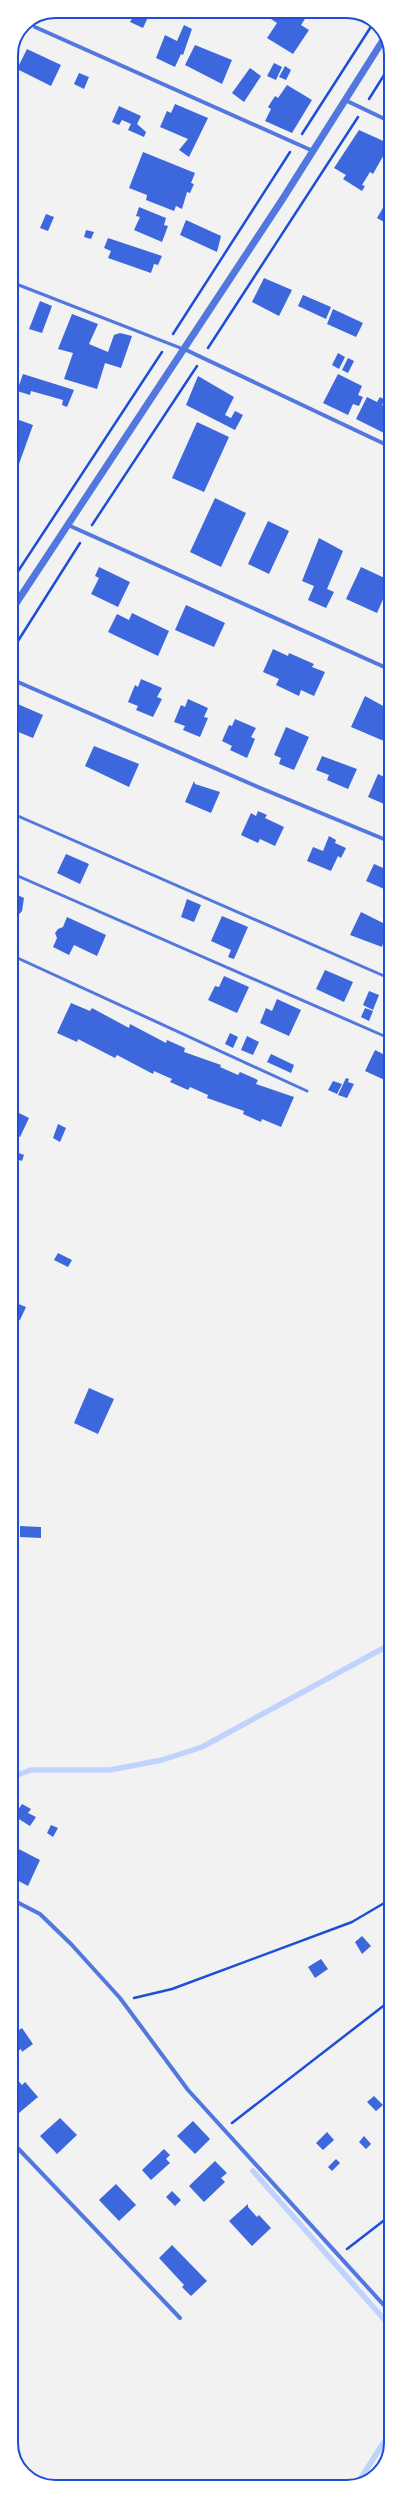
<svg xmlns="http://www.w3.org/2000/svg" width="402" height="2498" viewBox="0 0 402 2498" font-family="'Source Sans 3',sans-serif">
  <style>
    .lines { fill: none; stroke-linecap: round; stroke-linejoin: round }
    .stream { stroke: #bfd3fe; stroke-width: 5.5 }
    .building { fill: #3d67dc }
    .path { stroke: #1d4ed8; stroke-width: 2.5 }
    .service { stroke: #5277de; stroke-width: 3 }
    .minor { stroke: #5277de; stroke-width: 4 }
    .tertiary { stroke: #5277de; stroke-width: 7 }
    .rim { fill: none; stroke: #1d4ed8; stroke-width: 2 }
  </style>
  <rect width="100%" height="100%" fill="#f2f2f2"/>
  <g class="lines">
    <path class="stream" d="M11 1777 31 1770H110L162 1760 202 1747 391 1644
      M253 2171 391 2327
      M357 2484 391 2431"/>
  </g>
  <path class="building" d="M136 11 150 13 143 28 130 22Z
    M259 11H310L301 25 309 30 293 54 267 38 277 23Z
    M184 25 192 29 183 55 181 54 175 67 156 58 165 35 177 41Z
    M195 45 232 60 222 84 185 65Z
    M27 49 61 65 51 86 17 69Z
    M274 63 282 67 276 80 267 76Z
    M285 66 291 70 286 80 279 77Z
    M250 68 261 76 244 102 232 93Z
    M79 73 89 77 84 89 74 84Z
    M287 85 312 100 292 133 265 121 271 109 268 107 275 96 278 98Z
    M175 104 208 118 189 157 179 150 188 139 160 127 167 111 171 113Z
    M119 106 141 116 137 124 146 132 144 137 128 130 131 124 122 120 119 125 112 122Z
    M359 130 390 144 373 174 370 172 362 185 365 186 362 191 343 179 346 175 334 168Z
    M143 152 195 173 191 183 194 184 190 193 187 192 182 209 176 206 174 211 146 200 147 195 129 188Z
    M391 194V226L377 218Z
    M139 207 166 218 164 225 168 226 162 242 134 230 140 217 136 216Z
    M46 214 54 217 48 231 40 228Z
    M186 220 221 236 217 252 180 235Z
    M86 230 94 232 91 239 84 237Z
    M108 238 162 256 158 265 154 264 151 273 108 258 111 251 104 248Z
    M264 278 292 290 279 316 252 302Z
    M303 295 331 307 326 319 298 306Z
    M40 301 52 306 42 333 29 329Z
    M333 309 363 323 356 337 327 324Z
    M72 314 98 324 89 344 108 352 114 335 120 333 132 336 121 368 105 363 97 389 64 379 73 353 58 349Z
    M338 353 345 357 339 369 332 365Z
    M348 358 354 361 348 373 342 370Z
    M23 374 74 390 67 407 62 405 63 400 31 391 30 395 17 391Z
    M338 374 362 386 358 395 363 397 359 406 353 404 348 415 323 403Z
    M198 376 234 397 225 415 231 418 235 411 243 415 235 430 186 405Z
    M11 381 14 382 11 391Z
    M367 397 377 402 380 397 385 400 382 405 391 409V419L384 433 356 419Z
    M11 417 33 425 19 464 11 461Z
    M197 422 229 437 204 492 172 478Z
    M391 480V492L386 490Z
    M215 498 246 513 221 567 190 552Z
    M268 521 289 531 269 574 248 564Z
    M319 538 343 551 327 589 334 592 326 608 308 600 314 586 302 581Z
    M99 567 130 582 118 607 91 594 99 578 95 576Z
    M361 567 391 581 377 613 346 599Z
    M186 605 225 623 214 647 175 630Z
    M132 613 169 631 158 656 108 632 117 614 129 620Z
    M273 649 288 656 289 653 314 664 312 667 325 672 314 696 301 690 299 696 276 685 279 679 263 672Z
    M141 679 162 688 157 697 162 699 153 717 136 710 138 706 128 702 135 685 138 687Z
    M365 696 387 708V706L391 707V744L351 727Z
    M188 699 208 708 204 717 208 718 200 737 183 730 185 726 174 722 181 705 185 707Z
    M13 702 43 715 33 738 11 729Z
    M235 719 256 728 251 737 255 739 247 758 230 750 232 746 222 741 229 725 232 726Z
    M286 727 309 737 294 770 279 764 281 758 274 755Z
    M94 746 139 764 129 787 85 766Z
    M322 756 357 769 348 789 327 780 329 775 316 770Z
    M378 774 391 780V807L368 797Z
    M194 781 195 784 220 792 211 813 185 802Z
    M258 811 267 815 265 818 284 827 275 846 260 839 258 843 241 835 251 813 256 816Z
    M329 836 336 840 335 843 346 848 341 858 338 856 331 871 307 861 313 847 323 851Z
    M66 854 89 864 80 884 57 873Z
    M374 864 388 870 391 864V892L366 881Z
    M11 892 24 898 22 911 14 920 11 918Z
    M187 899 201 905 194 922 181 917Z
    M361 912 391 927 386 941 384 940 382 947 350 935Z
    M222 916 248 927 234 959 228 957 231 950 211 941Z
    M67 917 106 935 97 956 74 945 69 955 53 947 57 938 55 933 58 929 63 927Z
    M325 970 353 982 344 1002 316 989Z
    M224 976 249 987 237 1013 208 1000 215 986 219 987Z
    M369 991 379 995 373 1010 363 1005Z
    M277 999 301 1010 289 1036 260 1023 266 1008 272 1011Z
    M71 1003 90 1011 92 1008 129 1028 130 1024 166 1043 167 1040 185 1048 184 1052 221 1065 220 1067 238 1075 240 1072 258 1080 256 1084 294 1097 281 1127 262 1119 261 1122 243 1114 244 1111 207 1098 208 1095 190 1087 188 1090 170 1082 172 1079 154 1071 153 1074 117 1055 115 1058 78 1039 77 1042 57 1033Z
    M365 1008 373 1011 369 1021 361 1017Z
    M230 1033 238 1037 233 1048 225 1044Z
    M247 1036 259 1042 253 1055 241 1050Z
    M375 1050 391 1058 389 1082 365 1071Z
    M271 1054 294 1065 291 1073 267 1062Z
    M346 1078 349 1079 348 1082 354 1084 347 1098 338 1095Z
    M333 1081 342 1084 337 1094 328 1090Z
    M11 1109 29 1118 20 1137 11 1132Z
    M58 1124 66 1128 60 1142 53 1138Z
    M11 1150 24 1155 22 1161 11 1157Z
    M58 1253 72 1260 68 1267 54 1260Z
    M11 1301 26 1307 20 1320 11 1316Z
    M89 1388 114 1399 98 1434 74 1423Z
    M20 1526 41 1527V1538L20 1537Z
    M22 1804 31 1809 28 1813 36 1817 30 1826 14 1816Z
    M51 1825 58 1828 53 1837 47 1833Z
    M11 1845 40 1860 28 1886 11 1877Z
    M362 1936 371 1946 362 1954 355 1942Z
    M321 1959 328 1969 315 1978 308 1967Z
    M22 2028 33 2044 22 2052 21 2049 18 2051 13 2044 16 2042 11 2035Z
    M15 2077 22 2085 25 2082 38 2097 13 2118 11 2115V2080Z
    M374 2096 383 2105 376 2111 367 2102Z
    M60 2118 77 2135 57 2154 40 2136Z
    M193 2121 210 2139 195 2154 177 2136Z
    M327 2132 334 2140 323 2150 316 2143Z
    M364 2136 371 2144 366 2149 359 2142Z
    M164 2149 170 2155 166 2159 170 2163 151 2180 142 2170Z
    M336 2159 340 2163 332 2171 328 2167Z
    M215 2161 227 2173 221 2178 225 2182 204 2202 189 2186Z
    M116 2184 136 2205 119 2221 99 2200Z
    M172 2191 181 2200 175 2206 166 2197Z
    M248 2204V2207L257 2217 259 2215 271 2228 252 2246 229 2221Z
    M172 2245 207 2281 191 2296 182 2287 184 2285 159 2258Z"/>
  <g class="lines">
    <path class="path" d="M369 99 391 64
      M302 134 374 22
      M173 334 290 152
      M208 348 358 117
      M92 525 197 366
      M11 582 162 352
      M11 652 80 543
      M134 1998 172 1989 352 1922 391 1899
      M232 2123 391 2000
      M347 2249 391 2215
      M378 2473 381 2469"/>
    <path class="service" d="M11 282 183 349
      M11 813 391 979
      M11 873 391 1039
      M11 955 307 1091"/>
    <path class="minor" d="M35 27 313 151
      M345 100 391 122
      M184 349 391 447
      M68 525 391 670
      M11 679 258 787 391 842
      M11 1899 40 1914 71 1944 120 1998 188 2090 391 2313
      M11 2141 180 2318"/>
    <path class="tertiary" d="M11 611 282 200 385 37"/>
  </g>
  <path d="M0 0H402V2498H0ZM55 18H347A37 37 0 0 1 384 55V2443A37 37 0 0 1 347 2480H55A37 37 0 0 1 18 2443V55A37 37 0 0 1 55 18Z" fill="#fff" fill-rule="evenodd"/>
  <path class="rim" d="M55 18H347A37 37 0 0 1 384 55V2443A37 37 0 0 1 347 2480H55A37 37 0 0 1 18 2443V55A37 37 0 0 1 55 18Z"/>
</svg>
